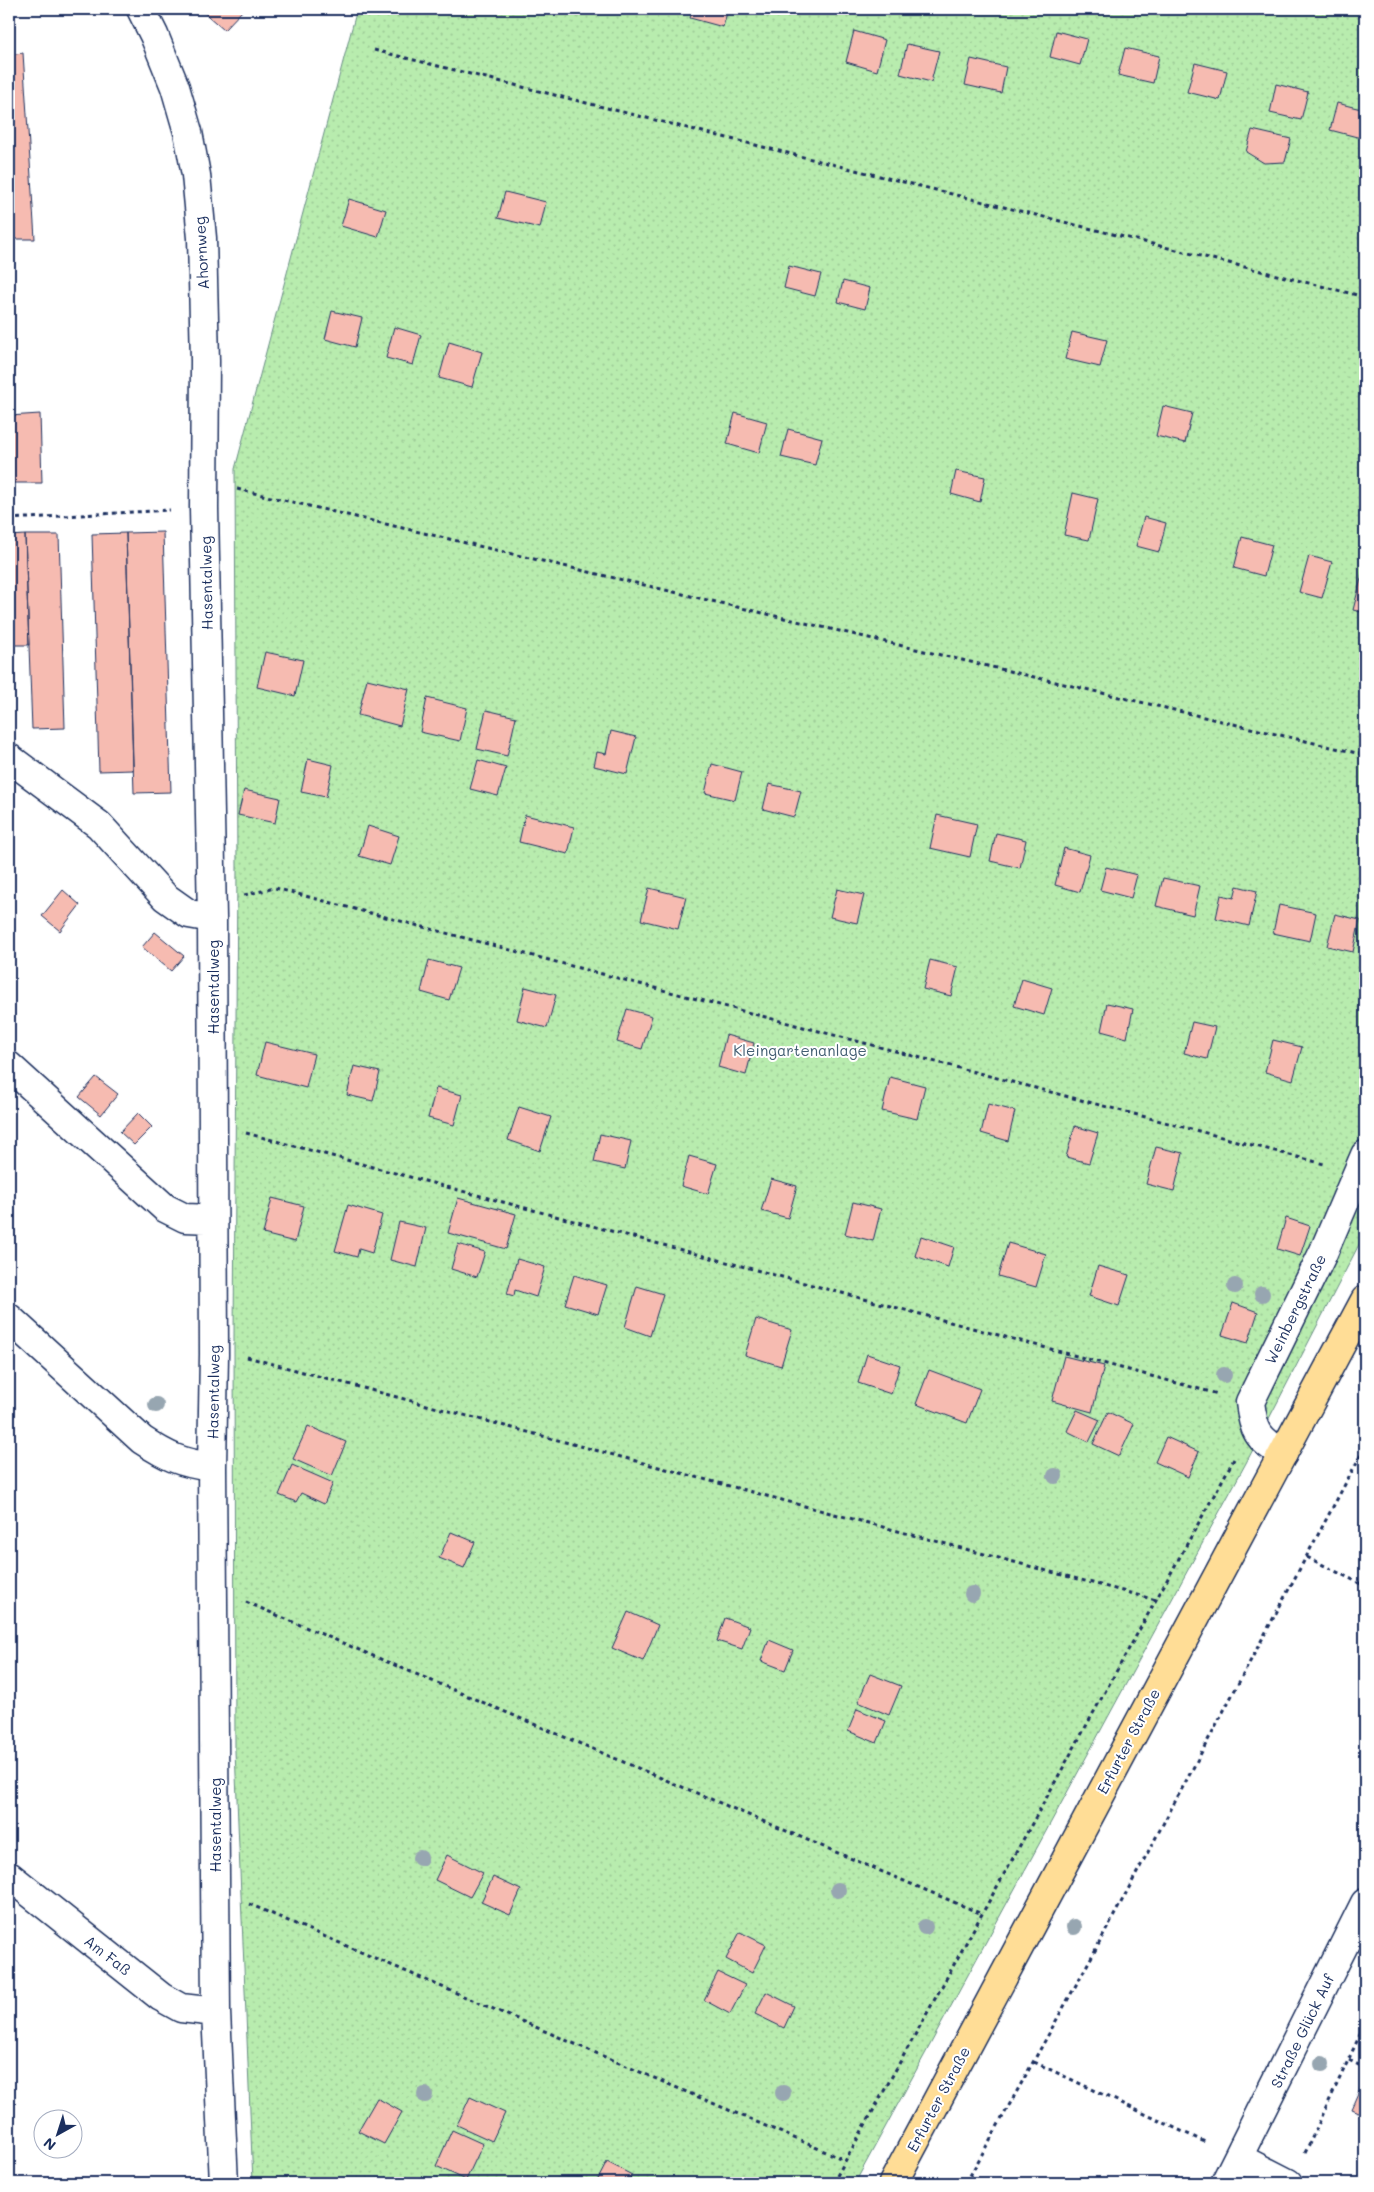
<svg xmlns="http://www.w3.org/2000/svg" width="1374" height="2192" viewBox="0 0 1374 2192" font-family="Mali,sans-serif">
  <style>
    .garden { fill: url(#garden-dots); stroke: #6a8e86 }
    .building { fill: #f6bbb1; stroke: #1b2f5e }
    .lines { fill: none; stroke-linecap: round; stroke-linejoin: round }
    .minor-casing { stroke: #1b2f5e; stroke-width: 31 }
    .major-casing { stroke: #1b2f5e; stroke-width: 31 }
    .path { stroke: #1b2f5e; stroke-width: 3; stroke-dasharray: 4 4; stroke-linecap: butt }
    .minor { stroke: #fff; stroke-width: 28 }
    .major { stroke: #ffdd96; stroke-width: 28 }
    .tree { fill: #97a6b1 }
    .labels { text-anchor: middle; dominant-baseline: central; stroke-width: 4; stroke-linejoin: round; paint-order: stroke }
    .street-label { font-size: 15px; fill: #1b2f5e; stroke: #fff }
    .park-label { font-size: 15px; fill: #425e72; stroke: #fff }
  </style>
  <defs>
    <pattern id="garden-dots" width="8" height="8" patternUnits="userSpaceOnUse" patternTransform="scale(1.25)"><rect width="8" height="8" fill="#b8ecae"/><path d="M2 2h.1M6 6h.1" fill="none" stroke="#9ecb98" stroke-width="1.8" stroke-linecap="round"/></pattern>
  </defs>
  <rect width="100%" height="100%" fill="#fff"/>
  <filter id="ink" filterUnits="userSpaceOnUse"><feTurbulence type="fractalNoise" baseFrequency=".02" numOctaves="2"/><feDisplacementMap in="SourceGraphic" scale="10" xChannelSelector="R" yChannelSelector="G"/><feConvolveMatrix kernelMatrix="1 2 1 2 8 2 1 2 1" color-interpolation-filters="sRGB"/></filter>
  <g filter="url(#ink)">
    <path class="garden" d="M357 9H1365V1233L1246 1463 855 2183H253L235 1751 234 1338 237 867 235 469Z"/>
    <path class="building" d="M200 9H244L224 30Z
      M693 9H728L723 27 690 18Z
      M854 31 885 40 877 71 846 62Z
      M1056 31 1087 39 1080 65 1050 57Z
      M907 44 939 51 931 82 900 74Z
      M1125 48 1159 56 1153 83 1118 75Z
      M23 53 35 239H9V55Z
      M971 59 1006 67 1001 93 965 85Z
      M1195 63 1227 71 1220 100 1187 92Z
      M1276 84 1308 92 1301 120 1270 113Z
      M1337 103 1365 110V122L1361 138 1330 130Z
      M1252 130 1291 139 1285 162 1264 163 1246 152Z
      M505 192 546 202 540 228 498 218Z
      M349 199 386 210 378 237 341 226Z
      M789 266 821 274 815 296 784 288Z
      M843 281 870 288 865 309 838 302Z
      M332 311 362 318 355 347 325 339Z
      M394 327 421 335 413 365 386 358Z
      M1072 332 1107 340 1100 367 1065 359Z
      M449 342 482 352 472 387 439 378Z
      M1163 406 1192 413 1185 443 1156 436Z
      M735 413 767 422 759 453 727 444Z
      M40 414 42 483H9V416Z
      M788 429 822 438 815 465 781 457Z
      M956 471 985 477 980 502 951 494Z
      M1073 493 1098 499 1089 540 1064 535Z
      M1144 517 1166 523 1159 552 1136 546Z
      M163 532 171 792 134 793 126 533Z
      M126 533 133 770 99 771 92 534Z
      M25 535 29 645H9V536Z
      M25 535H59L65 728 32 729Z
      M1242 537 1272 545 1264 576 1234 568Z
      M1309 556 1332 562 1322 598 1299 592Z
      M1364 567 1365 568V613L1353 610Z
      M265 652 303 660 295 696 257 687Z
      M367 679 409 689 400 726 358 715Z
      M427 698 467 708 460 741 420 732Z
      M486 710 516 717 507 756 477 749Z
      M611 731 636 737 627 774 594 766 597 752 606 754Z
      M308 759 333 765 326 797 301 792Z
      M478 760 506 768 498 796 470 789Z
      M712 764 742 772 735 800 705 793Z
      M769 784 801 791 794 817 763 809Z
      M244 790 280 798 275 823 238 815Z
      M525 815 574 827 568 854 519 842Z
      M937 815 977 824 970 857 930 848Z
      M368 826 399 836 390 865 359 856Z
      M996 833 1026 840 1020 868 990 861Z
      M1064 848 1090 855 1080 892 1055 885Z
      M1106 867 1137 875 1131 898 1100 890Z
      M1163 878 1200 886 1193 915 1156 906Z
      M1237 886 1257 891 1249 926 1216 918 1221 895 1234 898Z
      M649 888 686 897 678 929 641 920Z
      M837 889 864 895 857 923 830 917Z
      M63 890 80 905 60 931 42 916Z
      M1279 905 1316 913 1310 941 1273 933Z
      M1335 914 1360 920 1353 952 1327 946Z
      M155 932 184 956 171 971 142 947Z
      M429 960 459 968 449 1000 421 992Z
      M930 960 958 967 951 996 923 989Z
      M1022 979 1052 988 1044 1015 1014 1006Z
      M525 987 556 995 547 1028 517 1020Z
      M1107 1003 1133 1009 1127 1038 1101 1031Z
      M627 1009 652 1016 642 1049 617 1042Z
      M1192 1022 1215 1027 1207 1059 1184 1053Z
      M726 1035 754 1043 746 1075 718 1067Z
      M1273 1040 1302 1047 1293 1080 1265 1072Z
      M265 1042 314 1054 306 1088 257 1075Z
      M354 1066 380 1072 373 1101 347 1095Z
      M96 1077 118 1094 101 1115 79 1097Z
      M890 1077 925 1086 917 1119 882 1111Z
      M436 1088 462 1095 454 1125 428 1118Z
      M988 1104 1015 1111 1008 1141 981 1133Z
      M519 1107 551 1117 540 1151 508 1140Z
      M138 1113 152 1127 134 1145 120 1132Z
      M1075 1126 1098 1133 1089 1163 1066 1157Z
      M600 1134 631 1141 625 1169 594 1162Z
      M1156 1147 1183 1153 1174 1191 1146 1184Z
      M689 1156 717 1164 708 1194 681 1186Z
      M771 1179 797 1186 788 1218 761 1211Z
      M272 1198 304 1206 295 1242 263 1234Z
      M458 1198 516 1214 506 1249 448 1233Z
      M853 1202 881 1209 873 1241 845 1234Z
      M348 1205 382 1215 372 1253 359 1249 357 1257 335 1251Z
      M1286 1218 1310 1226 1300 1256 1277 1249Z
      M399 1222 426 1228 417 1267 390 1260Z
      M921 1236 954 1247 948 1267 915 1256Z
      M1008 1243 1046 1254 1036 1287 998 1276Z
      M458 1244 485 1252 477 1277 451 1269Z
      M517 1259 545 1267 536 1297 515 1290 514 1296 507 1294Z
      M1098 1266 1129 1275 1119 1306 1089 1296Z
      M574 1275 607 1285 598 1314 565 1304Z
      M637 1286 663 1294 650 1336 625 1327Z
      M1233 1303 1258 1312 1248 1343 1222 1335Z
      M756 1319 792 1330 781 1366 745 1355Z
      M867 1354 900 1365 891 1394 858 1383Z
      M1064 1356 1104 1366 1092 1412 1052 1401Z
      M929 1370 980 1389 967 1423 916 1404Z
      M1077 1410 1100 1420 1089 1442 1067 1431Z
      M1108 1412 1134 1424 1119 1456 1093 1444Z
      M308 1426 346 1442 332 1476 293 1459Z
      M1166 1437 1199 1452 1188 1477 1155 1462Z
      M292 1465 333 1483 324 1504 301 1493 296 1502 279 1495Z
      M451 1532 475 1542 464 1568 439 1558Z
      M628 1612 658 1625 643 1661 612 1648Z
      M725 1618 750 1627 742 1649 717 1641Z
      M769 1640 793 1650 785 1670 761 1661Z
      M870 1674 901 1686 889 1715 858 1702Z
      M857 1709 886 1721 877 1743 848 1731Z
      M447 1855 483 1873 470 1897 435 1880Z
      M493 1877 521 1890 510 1915 481 1902Z
      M740 1932 766 1945 752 1973 726 1959Z
      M718 1972 745 1985 730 2014 704 2000Z
      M766 1992 794 2006 784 2028 755 2014Z
      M1365 2077V2115L1351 2109Z
      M470 2097 505 2113 492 2141 457 2125Z
      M377 2098 402 2112 384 2144 358 2131Z
      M452 2130 483 2144 466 2180 436 2166Z
      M607 2162 632 2175 627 2183H596Z"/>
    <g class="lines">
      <defs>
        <path id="minor" d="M141 9 154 35 175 87 188 132 196 175 202 238 205 361 204 508 212 918 214 1354 212 1467 216 2012 224 2183
          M9 758 99 825 165 897 189 914 212 918
          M9 1066 165 1208 185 1218 212 1219
          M9 1318 142 1440C168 1457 181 1463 212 1467
          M1283 1454C1257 1438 1254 1432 1250 1402L1323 1253 1365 1155
          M9 1876 161 1997 181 2008 216 2012
          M1239 2158 1288 2183
          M1225 2183 1365 1903"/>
        <path id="major" d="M893 2183 1365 1300"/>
      </defs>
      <use href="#minor" class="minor-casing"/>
      <use href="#major" class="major-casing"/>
      <path class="path" d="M374 50 1365 297
        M237 489 1365 755
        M9 519 170 510
        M244 895 275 888 1324 1164
        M246 1133 1218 1394
        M247 1357 1156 1600
        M1307 1557 1365 1586
        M246 1602 982 1914
        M249 1904 845 2160
        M1349 2060 1365 2068
        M1034 2062 1207 2143
        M1305 2153 1365 2024
        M833 2183 1234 1459
        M966 2183 1102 1938 1365 1447"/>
      <use href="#minor" class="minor"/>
      <use href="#major" class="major"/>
    </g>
    <g class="tree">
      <circle cx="1235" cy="1286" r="8"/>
      <circle cx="1262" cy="1294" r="8"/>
      <circle cx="1224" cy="1375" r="8"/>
      <circle cx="156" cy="1405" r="8"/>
      <circle cx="1055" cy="1476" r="8"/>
      <circle cx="972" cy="1594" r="8"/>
      <circle cx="420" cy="1858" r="8"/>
      <circle cx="838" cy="1890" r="8"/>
      <circle cx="925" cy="1927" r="8"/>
      <circle cx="1074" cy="1927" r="8"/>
      <circle cx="1322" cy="2064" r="8"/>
      <circle cx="783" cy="2093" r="8"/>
      <circle cx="425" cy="2095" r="8"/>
    </g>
  </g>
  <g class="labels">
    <g class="street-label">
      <text transform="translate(201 253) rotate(-93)">Ahornweg</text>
      <text transform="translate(206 583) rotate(-91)">Hasentalweg</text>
      <text transform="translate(213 987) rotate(-90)">Hasentalweg</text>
      <text transform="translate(1295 1309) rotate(-64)">Weinbergstraße</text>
      <text transform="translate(213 1392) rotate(-89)">Hasentalweg</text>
      <text transform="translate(1128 1741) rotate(-62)">Erfurter Straße</text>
      <text transform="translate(215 1825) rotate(-90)">Hasentalweg</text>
      <text transform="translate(108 1955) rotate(38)">Am Faß</text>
      <text transform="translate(1302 2031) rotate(-64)">Straße Glück Auf</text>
      <text transform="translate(938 2099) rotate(-62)">Erfurter Straße</text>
    </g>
    <g class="park-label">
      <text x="800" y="1050">Kleingartenanlage</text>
    </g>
  </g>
  <rect width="1374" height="2192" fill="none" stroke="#fff" stroke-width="30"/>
  <rect x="15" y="15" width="1344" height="2162" fill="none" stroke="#1b2f5e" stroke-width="2" filter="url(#ink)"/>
  <g transform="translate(58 2134) rotate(219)"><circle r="24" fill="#ffffff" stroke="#a4acbf"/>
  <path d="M0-4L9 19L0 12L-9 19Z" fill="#1b2f5e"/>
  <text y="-8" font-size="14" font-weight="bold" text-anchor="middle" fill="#1b2f5e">N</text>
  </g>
</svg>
